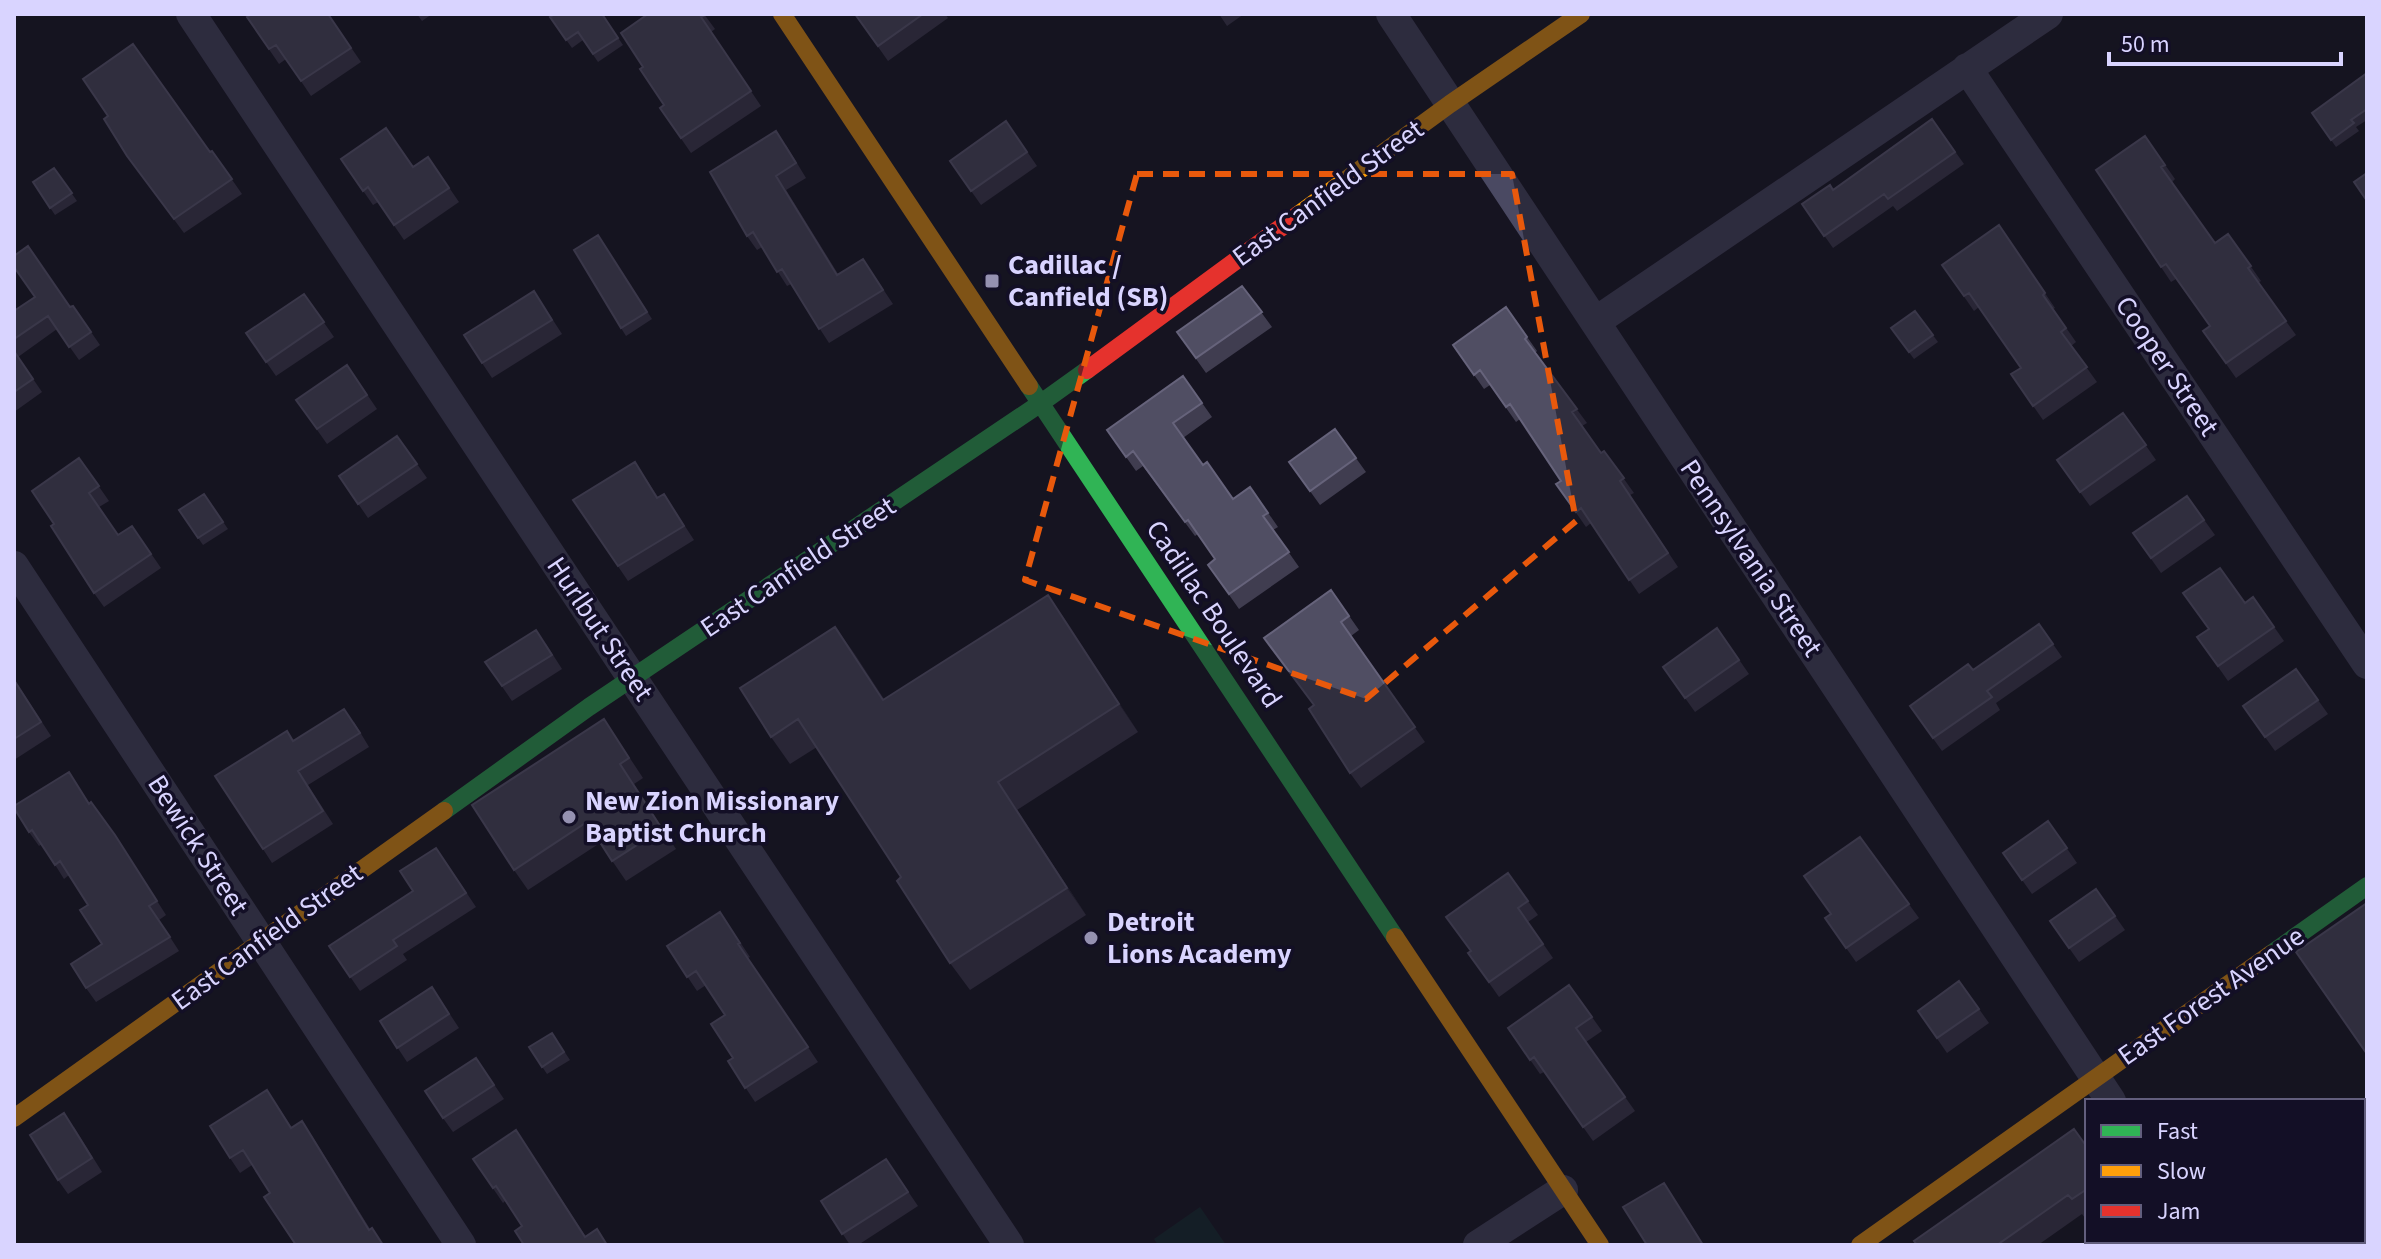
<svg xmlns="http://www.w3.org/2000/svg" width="2381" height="1259" viewBox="0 0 2381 1259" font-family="'Source Sans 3',sans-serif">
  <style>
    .green { fill: #132c2d }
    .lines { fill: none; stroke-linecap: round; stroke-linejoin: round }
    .street { stroke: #4a4962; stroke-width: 30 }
    .fast { stroke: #30b455; stroke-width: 18 }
    .slow { stroke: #ff9f0a; stroke-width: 18 }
    .jam { stroke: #e5322d; stroke-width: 18 }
    .wall { fill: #403d50 }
    .shaded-wall { fill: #282635 }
    .building { fill: #504e63; stroke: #66637b; stroke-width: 2 }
    .marked { fill: none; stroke: #e8590c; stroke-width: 6; stroke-dasharray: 16 10; stroke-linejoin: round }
    .poi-dot { fill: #9591b1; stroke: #130f26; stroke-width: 3 }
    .labels { text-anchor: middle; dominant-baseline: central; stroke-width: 7; stroke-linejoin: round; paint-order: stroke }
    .street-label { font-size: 28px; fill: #d9d4ff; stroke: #130f26 }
    .poi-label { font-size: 28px; font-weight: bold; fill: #d9d4ff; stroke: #130f26; text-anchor: start }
  </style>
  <rect width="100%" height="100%" fill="#161421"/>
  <path class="green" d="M1200 1207 1226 1245H1158L1154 1239Z"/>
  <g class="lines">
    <path class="street" d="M191 14 1009 1245
      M1391 14 2111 1101
      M1967 68 2367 664
      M1595 322 2048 14
      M14 566 461 1245
      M2204 1241 2206 1245
      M1478 1245 1563 1190"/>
    <path class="fast" d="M1029 386 1395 937
      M444 811 589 707 1041 403 1087 370
      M2271 954 2367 886"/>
    <path class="slow" d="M782 14 1029 386
      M1298 215 1450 104 1581 14
      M1395 937 1600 1245
      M14 1118 444 811
      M1860 1245 2271 954"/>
    <path class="jam" d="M1087 370 1298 215"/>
  </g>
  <path class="wall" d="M328 14 361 62 311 96 286 59 279 64 247 17Z
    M417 14H432L422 21Z
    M602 14 623 45 598 62 583 40 572 48 550 17Z
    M704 14 715 29 711 32 761 106 691 153 660 108 664 105 640 69Z
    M855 14H945L948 18 888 61Z
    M1219 14H1244L1227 26Z
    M2367 73V120L2356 127 2359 131 2336 147 2312 113Z
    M1932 119 1964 164 1897 211 1893 206 1833 248 1802 204 1833 190Z
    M1006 121 1037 166 981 205 950 161Z
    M2145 136 2175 179 2172 182 2215 243 2228 234 2261 281 2258 283 2296 335 2236 378 2203 331 2210 326 2176 279 2171 282 2096 170Z
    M786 145 806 178 786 190 838 274 863 259 893 304 829 343 791 284 787 286 762 247 757 250 747 236Z
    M212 151 242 194 184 233 127 156 210 152Z
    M428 157 459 202 404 240 378 202 373 205 341 159 413 167Z
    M54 168 77 201 55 215 33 182Z
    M1999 225 2055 308 2053 309 2076 342 2071 346 2097 382 2043 420 2011 374 2021 368 1979 307 1974 311 1942 265Z
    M598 235 652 319 626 336 621 328Z
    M1242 286 1272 327 1206 373 1177 332Z
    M534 291 562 334 492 378 482 363Z
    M304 294 334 337 276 376 246 333Z
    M73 306 100 345 79 360 57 329 18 357 42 392 14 412V311L70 307Z
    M1506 307 1537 351 1535 353 1587 423 1582 426 1601 453 1604 451 1634 493 1630 495 1678 567 1639 594 1591 523 1586 527 1556 484 1561 481 1520 419 1516 422 1490 385 1484 389 1453 345Z
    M1915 311 1938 342 1914 359 1891 328Z
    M347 365 377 409 327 444 296 400Z
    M1183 376 1212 417 1183 438 1203 465 1233 499 1250 487 1278 527 1273 530 1299 567 1239 609 1208 565 1215 559 1198 534 1195 536 1143 466 1136 471 1107 430Z
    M2123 413 2156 460 2090 506 2057 460Z
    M1335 429 1366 472 1320 505 1289 462Z
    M397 436 427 478 368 518 339 476Z
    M79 458 109 501 99 507 118 535 132 526 161 568 104 607 94 593 54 524Z
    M635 462 658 497 664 494 694 540 628 581 573 500Z
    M204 494 228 529 203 545 179 510Z
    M2187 496 2215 535 2161 573 2133 533Z
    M1331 590 1359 630 1351 636 1425 742 1361 788 1350 773Z
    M1048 595 1138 732 1017 810 1086 915 970 990 950 963 901 877 817 747 790 764 771 737 835 627 884 700Z
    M2253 597 2284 641 2228 681 2197 637Z
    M2039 624 2062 657 1996 703 2000 710 1942 751 1910 706 1973 670Z
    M1717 628 1749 674 1695 712 1663 667Z
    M546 644 562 669 512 701 485 662Z
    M2296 669 2328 714 2275 751 2243 706Z
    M14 679 51 736 14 760Z
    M604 719 643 778 634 784 676 849 626 881 600 843 528 890 514 870Z
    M354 722 369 747 308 785 333 824 272 863 263 849 294 741Z
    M78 786 89 803 124 849 166 915 159 920 179 951 96 1002 86 988 102 944 88 905 69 875 64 879 42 844 39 846 29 832Z
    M2048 821 2077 863 2032 894 2003 853Z
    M1860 837 1919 918 1856 962 1825 918 1831 914Z
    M446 862 476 907 403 954 407 960 360 991 329 946 413 891Z
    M1508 873 1538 915 1528 922 1553 958 1499 997 1468 953 1471 951Z
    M2096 889 2125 930 2079 962 2050 921Z
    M720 912 750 957 748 958 818 1062 755 1102 728 1061 733 1058 725 1015 706 985 697 991 667 946Z
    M1959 981 1989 1023 1947 1053 1918 1011Z
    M1569 985 1602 1031 1586 1042 1635 1111 1593 1141 1544 1072 1540 1074 1508 1028Z
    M432 987 459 1028 407 1062 380 1021Z
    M552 1033 570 1060 547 1074 529 1047Z
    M476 1058 504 1099 453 1132 443 1118Z
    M277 1105 292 1128 312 1136 370 1229 383 1245 252 1165 240 1173 230 1158Z
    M74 1127 102 1172 68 1194 58 1180Z
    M526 1145 586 1237 608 1245 522 1226 505 1201 503 1203 473 1159Z
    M2087 1147V1217L2085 1218 2082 1214 2038 1245H1917Z
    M886 1159 918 1206 858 1245H850L821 1201Z
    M2273 1241H2343L2346 1245H2276Z"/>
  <path class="shaded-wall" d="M776 176 786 190 847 289 837 275Z
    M1048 595 1067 622 1138 732 1119 704Z
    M835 627 855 654 903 728 883 700Z
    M620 764 634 784 676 849 662 829Z
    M998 782 1017 810 1086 915 1067 888Z
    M302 1121 312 1136 379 1244 369 1230Z
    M1664 1183 1678 1204 1704 1245H1703Z"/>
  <path class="building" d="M252 14H328L351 48 301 81 276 45 269 49 247 17Z
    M555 14H602L618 38 593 54 578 32 566 40 550 17Z
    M648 14H704L705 15 701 17 751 91 681 138 660 108 664 105 640 69 643 67 621 33Z
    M855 14H923L878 46Z
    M133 44 210 152 212 151 232 179 174 219 127 156 104 119 108 116 83 79Z
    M2367 73V109L2351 120 2354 123 2331 140 2312 113Z
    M1932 119 1955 152 1888 199 1884 194 1824 236 1802 204 1830 185 1833 190Z
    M1006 121 1027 152 971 191 950 161Z
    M386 128 413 167 428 157 449 188 394 225 368 187 363 191 341 159Z
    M776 131 796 163 776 176 837 275 863 259 883 290 819 329 782 269 777 272 753 232 747 236 710 172Z
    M2145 136 2165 165 2161 167 2215 243 2228 234 2251 266 2248 268 2286 321 2226 363 2203 331 2210 326 2166 264 2161 267 2096 170Z
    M54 168 72 193 50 208 33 182Z
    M2367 173V201L2354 182Z
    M1999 225 2045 293 2043 295 2066 328 2061 332 2087 367 2033 406 2011 374 2021 368 1969 293 1964 296 1942 265Z
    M598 235 647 312 621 328 574 250Z
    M28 246 70 307 73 306 91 332 69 347 48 316 14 339V311L35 297 14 267V256Z
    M1242 286 1262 312 1196 358 1177 332Z
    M534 291 552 320 482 363 464 335Z
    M304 294 324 322 266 362 246 333Z
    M1506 307 1527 337 1525 339 1577 409 1572 412 1601 453 1604 451 1624 478 1620 481 1668 553 1629 580 1581 508 1576 512 1556 484 1561 481 1510 404 1506 407 1480 370 1474 375 1453 345Z
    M1915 311 1933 335 1909 352 1891 328Z
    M14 351 33 379 14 392Z
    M347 365 367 395 317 429 296 400Z
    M1183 376 1202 403 1173 423 1203 465 1207 462 1233 499 1250 487 1268 513 1263 516 1289 552 1229 594 1208 565 1215 559 1188 520 1185 522 1133 451 1126 457 1107 430Z
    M2123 413 2146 445 2080 492 2057 460Z
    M1335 429 1356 458 1310 491 1289 462Z
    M397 436 417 464 358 504 339 476Z
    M79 458 99 486 89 493 118 535 132 526 151 554 94 593 51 526 54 524 32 491Z
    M635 462 657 498 664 494 684 526 618 566 573 500Z
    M204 494 223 522 198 538 179 510Z
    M2187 496 2204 520 2151 558 2133 533Z
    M2220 568 2245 603 2253 597 2274 627 2218 666 2197 637 2209 629 2183 593Z
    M1331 590 1349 616 1341 622 1415 727 1350 773 1309 709 1314 705 1264 638Z
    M1048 595 1119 704 998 782 1067 888 950 963 897 881 901 877 798 719 771 737 740 688 835 627 883 700Z
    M2039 624 2053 644 1987 691 1992 697 1933 738 1910 706 1968 664 1973 670Z
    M1717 628 1739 660 1685 698 1663 667Z
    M536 630 552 655 502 686 485 662Z
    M2296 669 2318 700 2265 737 2243 706Z
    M14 680 41 722 14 739Z
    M344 709 360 733 298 771 323 811 263 849 215 776 287 731 293 741Z
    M604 719 629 758 620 764 662 829 612 861 587 822 514 870 472 805Z
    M69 772 89 804 91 802 115 835 157 901 149 906 170 937 86 988 71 964 102 944 80 910 88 905 60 861 55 865 32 830 29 832 14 808V806Z
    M2048 821 2067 848 2022 880 2003 853Z
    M1860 837 1909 904 1846 948 1825 918 1831 914 1804 876Z
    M436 848 466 893 393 940 397 946 350 977 329 946 413 891 400 871Z
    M1508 873 1528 901 1518 908 1543 944 1489 982 1468 953 1471 951 1446 917Z
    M2096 889 2115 916 2069 948 2050 921Z
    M2367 903V1054L2296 952Z
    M720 912 740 943 738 944 808 1047 745 1088 728 1061 733 1058 711 1024 725 1015 696 971 687 977 667 946Z
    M1959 981 1979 1009 1937 1038 1918 1011Z
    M1569 985 1592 1017 1576 1028 1625 1097 1583 1127 1534 1057 1530 1060 1508 1028Z
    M432 987 449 1014 397 1048 380 1021Z
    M552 1033 564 1052 542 1067 529 1047Z
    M476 1058 494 1085 443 1118 425 1091Z
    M267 1090 291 1128 302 1121 369 1230 372 1228 383 1245H296L264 1197 270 1193 243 1150 230 1158 210 1126Z
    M64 1113 92 1158 58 1180 30 1135Z
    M2074 1129 2087 1147V1189L2072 1199 2068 1195 1997 1245H1917L1914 1241Z
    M516 1130 585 1237 597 1229 607 1245H524L515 1231 522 1226 496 1186 493 1188 473 1159Z
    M886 1159 908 1192 842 1234 821 1201Z
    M1664 1183 1703 1245H1647L1623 1207Z
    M2273 1241H2324L2319 1245H2276Z"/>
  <path d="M0 0H2381V1259H0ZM1137 174H1512L1576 521 1366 699 1025 580Z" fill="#161421" fill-opacity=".55" fill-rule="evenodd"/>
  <path class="marked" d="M1137 174H1512L1576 521 1366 699 1025 580Z"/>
  <g class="poi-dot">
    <rect x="984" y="273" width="16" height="16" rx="4"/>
    <circle cx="569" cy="817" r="8"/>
    <circle cx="1091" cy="938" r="8"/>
  </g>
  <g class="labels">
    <g class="street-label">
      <text transform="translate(1328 193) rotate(-36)">East Canfield Street</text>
      <text transform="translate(2167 366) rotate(56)">Cooper Street</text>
      <text transform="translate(1751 558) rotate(56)">Pennsylvania Street</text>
      <text transform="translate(798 567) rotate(-34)">East Canfield Street</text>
      <text transform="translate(1214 614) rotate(56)">Cadillac Boulevard</text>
      <text transform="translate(600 629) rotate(56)">Hurlbut Street</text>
      <text transform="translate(198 845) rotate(57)">Bewick Street</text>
      <text transform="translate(267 937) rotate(-36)">East Canfield Street</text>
      <text transform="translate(2211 996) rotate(-35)">East Forest Avenue</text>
    </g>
    <g class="poi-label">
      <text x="1008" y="265">Cadillac /<tspan x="1008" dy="32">Canfield (SB)</tspan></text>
      <text x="585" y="801">New Zion Missionary<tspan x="585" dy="32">Baptist Church</tspan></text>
      <text x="1107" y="922">Detroit<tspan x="1107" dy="32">Lions Academy</tspan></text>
    </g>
  </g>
  <rect width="2381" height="1259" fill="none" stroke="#d9d4ff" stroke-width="32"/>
  <rect x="2085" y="1099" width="280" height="144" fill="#130f26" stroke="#625e7d" stroke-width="2"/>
  <rect x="2101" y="1125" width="40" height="12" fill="#30b455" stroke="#625e7d" stroke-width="2"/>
  <text x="2157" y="1139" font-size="24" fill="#d9d4ff">Fast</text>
  <rect x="2101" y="1165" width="40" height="12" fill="#ff9f0a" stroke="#625e7d" stroke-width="2"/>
  <text x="2157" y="1179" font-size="24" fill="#d9d4ff">Slow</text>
  <rect x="2101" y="1205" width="40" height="12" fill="#e5322d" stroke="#625e7d" stroke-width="2"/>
  <text x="2157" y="1219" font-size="24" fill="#d9d4ff">Jam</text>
  <path d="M2109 52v12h232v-12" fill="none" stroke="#d9d4ff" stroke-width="4"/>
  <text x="2121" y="52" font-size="24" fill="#d9d4ff" stroke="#130f26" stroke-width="6" paint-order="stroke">50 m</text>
</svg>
